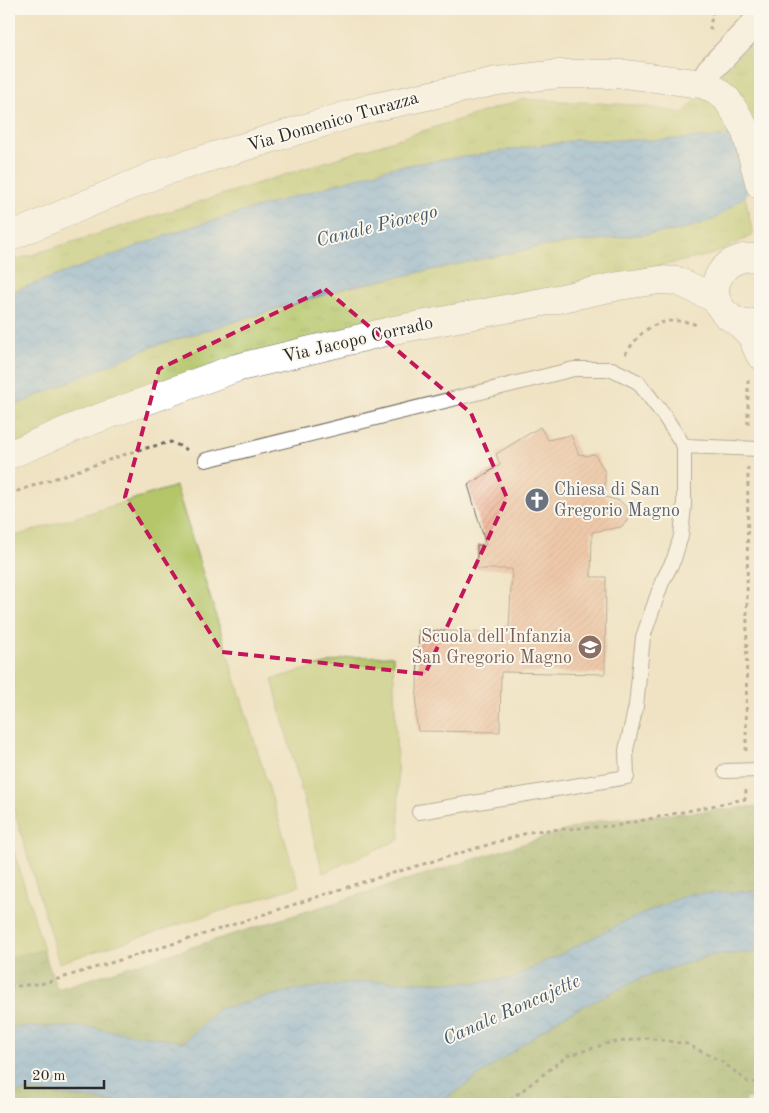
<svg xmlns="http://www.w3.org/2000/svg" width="769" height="1113" viewBox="0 0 769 1113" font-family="'Old Standard TT',serif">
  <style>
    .grass { fill: url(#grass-tufts); stroke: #70784a }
    .forest { fill: url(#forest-crowns); stroke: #5d6b44 }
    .green { fill: #b4c669; stroke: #70784a }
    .water { fill: url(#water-waves); stroke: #4c6a84 }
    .building { fill: url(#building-hatch) }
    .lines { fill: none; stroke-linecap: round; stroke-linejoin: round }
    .service-casing { stroke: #706b61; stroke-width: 16 }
    .minor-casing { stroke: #706b61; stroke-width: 28 }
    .tertiary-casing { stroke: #706b61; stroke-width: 29 }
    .secondary-casing { stroke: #706b61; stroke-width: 29 }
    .path { stroke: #706b61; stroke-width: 3; stroke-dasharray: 4 4; stroke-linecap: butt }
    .service { stroke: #fff; stroke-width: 14 }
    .minor { stroke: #fff; stroke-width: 26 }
    .tertiary { stroke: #fff; stroke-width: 28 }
    .secondary { stroke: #fff; stroke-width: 28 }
    .marked { fill: none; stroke: #c2185b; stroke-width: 4; stroke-dasharray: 10 6; stroke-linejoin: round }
    .labels { text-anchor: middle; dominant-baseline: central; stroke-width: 4; stroke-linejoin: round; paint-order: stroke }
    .street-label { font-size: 18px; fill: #2b2b2b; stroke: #fbf7ec }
    .worship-label { font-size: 18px; fill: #5b616d; stroke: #fbf7ec; text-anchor: start }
    .education-label { font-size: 18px; fill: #785e54; stroke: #fbf7ec; text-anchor: end }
    .water-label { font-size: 19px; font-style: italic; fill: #42576a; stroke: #fbf7ec }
  </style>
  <defs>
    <pattern id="grass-tufts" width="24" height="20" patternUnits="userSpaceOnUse" patternTransform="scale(1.25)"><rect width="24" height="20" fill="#b4c669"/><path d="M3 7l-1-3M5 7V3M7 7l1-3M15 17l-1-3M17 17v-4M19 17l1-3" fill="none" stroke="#9baa5b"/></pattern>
    <pattern id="forest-crowns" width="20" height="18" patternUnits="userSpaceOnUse" patternTransform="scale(1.25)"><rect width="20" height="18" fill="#8fab5d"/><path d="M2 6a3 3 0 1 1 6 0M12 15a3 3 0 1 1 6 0" fill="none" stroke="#758b4d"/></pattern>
    <pattern id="water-waves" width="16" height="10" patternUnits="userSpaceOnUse" patternTransform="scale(1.25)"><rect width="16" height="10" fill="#6ea8de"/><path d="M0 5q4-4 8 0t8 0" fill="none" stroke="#5b89b4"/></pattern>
    <pattern id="building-hatch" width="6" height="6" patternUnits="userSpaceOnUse" patternTransform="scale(1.25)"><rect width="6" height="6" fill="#eca787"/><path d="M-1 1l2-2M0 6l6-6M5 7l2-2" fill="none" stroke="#bf886f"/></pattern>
  </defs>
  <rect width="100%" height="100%" fill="#fbf7ec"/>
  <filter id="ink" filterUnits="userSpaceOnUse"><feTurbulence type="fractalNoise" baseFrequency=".02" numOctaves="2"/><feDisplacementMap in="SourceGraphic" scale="10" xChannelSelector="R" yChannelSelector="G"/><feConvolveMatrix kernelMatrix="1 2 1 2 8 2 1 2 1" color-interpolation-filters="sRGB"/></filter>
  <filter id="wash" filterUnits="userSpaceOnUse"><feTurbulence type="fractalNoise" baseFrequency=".0096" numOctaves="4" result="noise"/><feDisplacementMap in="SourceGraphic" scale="20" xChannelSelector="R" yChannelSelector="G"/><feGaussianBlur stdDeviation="1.12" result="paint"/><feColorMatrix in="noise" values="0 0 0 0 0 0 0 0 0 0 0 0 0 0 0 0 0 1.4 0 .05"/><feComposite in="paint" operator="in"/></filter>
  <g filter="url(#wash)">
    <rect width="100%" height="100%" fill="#f0e3c4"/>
    <path class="grass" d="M760 34V144L735 149 733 137 652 140H576L394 167 181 230 9 293V262L524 99 636 105 683 113Z
      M745 196 753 235 714 254 548 291 9 448V408L151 347 346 288 539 247 681 230 715 219Z"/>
    <path class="forest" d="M760 806V891L689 894 624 922 513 978 475 983 371 981 294 990 219 1009 184 1042 85 1027H9V956L43 949 57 989 596 821Z
      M760 952V1103L745 1097V1104H433L453 1094 560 1018 641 978 712 955Z
      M9 1092H37L131 1104H9Z"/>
    <path class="green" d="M176 486 299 886 59 963 9 793V538Z
      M393 656 400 839 323 873 272 679 350 657Z
      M9 835 44 950 9 957Z"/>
    <path class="water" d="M733 136 736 149 760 144 751 182 745 196 715 219 681 230 539 247 346 288 151 347 9 408V293L181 230 394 167 576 140H652Z
      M760 891V952L711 955 641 978 560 1018 453 1094 433 1104H131L37 1092H9V1027H85L184 1042 219 1009 294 990 371 981 475 983 513 978 624 922 689 894Z"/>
    <g id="blocks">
      <path class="building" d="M540 427 548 440 571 435 579 455 584 454V456L595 454 605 472V497L620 501 627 508 628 512 627 521 621 527 592 532 591 577H606L605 674 501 672 500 732 418 731 416 717 419 630 504 633 505 628H509L512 569H477V545H486L468 485 500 465 496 454Z"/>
    </g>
  </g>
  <g filter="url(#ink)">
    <use href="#blocks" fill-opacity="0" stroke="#706b61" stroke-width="1"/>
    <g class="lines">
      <defs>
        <path id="service" d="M206 460 574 369H612L638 382 663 414 684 446 760 449
          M725 771 760 770
          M419 812 627 777 626 750 636 706 643 637 662 582 674 559 681 536 684 506V446"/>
        <path id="minor" d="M702 84 710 70 760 18"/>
        <path id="tertiary" d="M739 323 751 335 760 355"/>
        <path id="secondary" d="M9 237 162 172 371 108 497 81 560 74H625L702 84 716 90 726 98 739 118 745 129 760 185
          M760 259C727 250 700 287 725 313 727 316 732 318 734 320 742 324 752 325 760 321
          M9 455 80 425 236 368 394 330 553 300 619 286 660 280 678 281 716 299"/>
      </defs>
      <use href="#service" class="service-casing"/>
      <use href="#minor" class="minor-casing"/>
      <use href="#tertiary" class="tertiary-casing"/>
      <use href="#secondary" class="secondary-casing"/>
      <path class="path" d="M711 30 710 27 713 9
        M625 354C631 346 638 336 646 330 662 319 682 318 699 326
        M748 380V428
        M9 494 138 450 171 442 190 451
        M746 751 748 467
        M9 987 45 983 195 937 353 885 534 831 615 826 745 799 746 790
        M503 1104 519 1093 567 1056 609 1043 647 1038 687 1044 724 1063 748 1082 760 1083"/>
      <use href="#service" class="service"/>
      <use href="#minor" class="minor"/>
      <use href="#tertiary" class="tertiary"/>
      <use href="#secondary" class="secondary"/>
    </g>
  </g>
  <path d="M0 0H769V1113H0ZM325 289 471 413 507 498 425 674 222 652 125 497 159 369Z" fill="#f0e3c4" fill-opacity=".55" fill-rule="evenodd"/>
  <path class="marked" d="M325 289 471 413 507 498 425 674 222 652 125 497 159 369Z"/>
  <defs>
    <symbol id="church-disc" viewBox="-11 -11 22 22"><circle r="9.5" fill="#6b7280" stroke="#fbf7ec"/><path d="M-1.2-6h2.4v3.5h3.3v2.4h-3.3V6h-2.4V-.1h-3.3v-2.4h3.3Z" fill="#fff"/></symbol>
    <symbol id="school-disc" viewBox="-11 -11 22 22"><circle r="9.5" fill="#8d6e63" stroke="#fbf7ec"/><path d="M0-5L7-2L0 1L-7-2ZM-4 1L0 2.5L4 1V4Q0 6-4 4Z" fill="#fff"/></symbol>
  </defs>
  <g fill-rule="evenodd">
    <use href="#church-disc" x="523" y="486" width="28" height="28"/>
    <use href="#school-disc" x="576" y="633" width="28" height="28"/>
  </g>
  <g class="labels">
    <g class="street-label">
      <text transform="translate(333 122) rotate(-16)">Via Domenico Turazza</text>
      <text transform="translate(358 340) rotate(-13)">Via Jacopo Corrado</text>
    </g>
    <g class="worship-label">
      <text x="554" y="490">Chiesa di San<tspan x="554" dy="21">Gregorio Magno</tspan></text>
    </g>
    <g class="education-label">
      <text x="572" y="637">Scuola dell'Infanzia<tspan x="572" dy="21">San Gregorio Magno</tspan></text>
    </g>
    <g class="water-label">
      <text transform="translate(377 227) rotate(-14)">Canale Piovego</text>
      <text transform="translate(512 1011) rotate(-24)">Canale Roncajette</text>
    </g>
  </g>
  <rect width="769" height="1113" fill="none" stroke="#fbf7ec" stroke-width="30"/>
  <path d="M25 1080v8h79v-8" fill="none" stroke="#2b2b2b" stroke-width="2.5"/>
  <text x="32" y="1080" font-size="15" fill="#2b2b2b" stroke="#fbf7ec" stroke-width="4" paint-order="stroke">20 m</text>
</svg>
